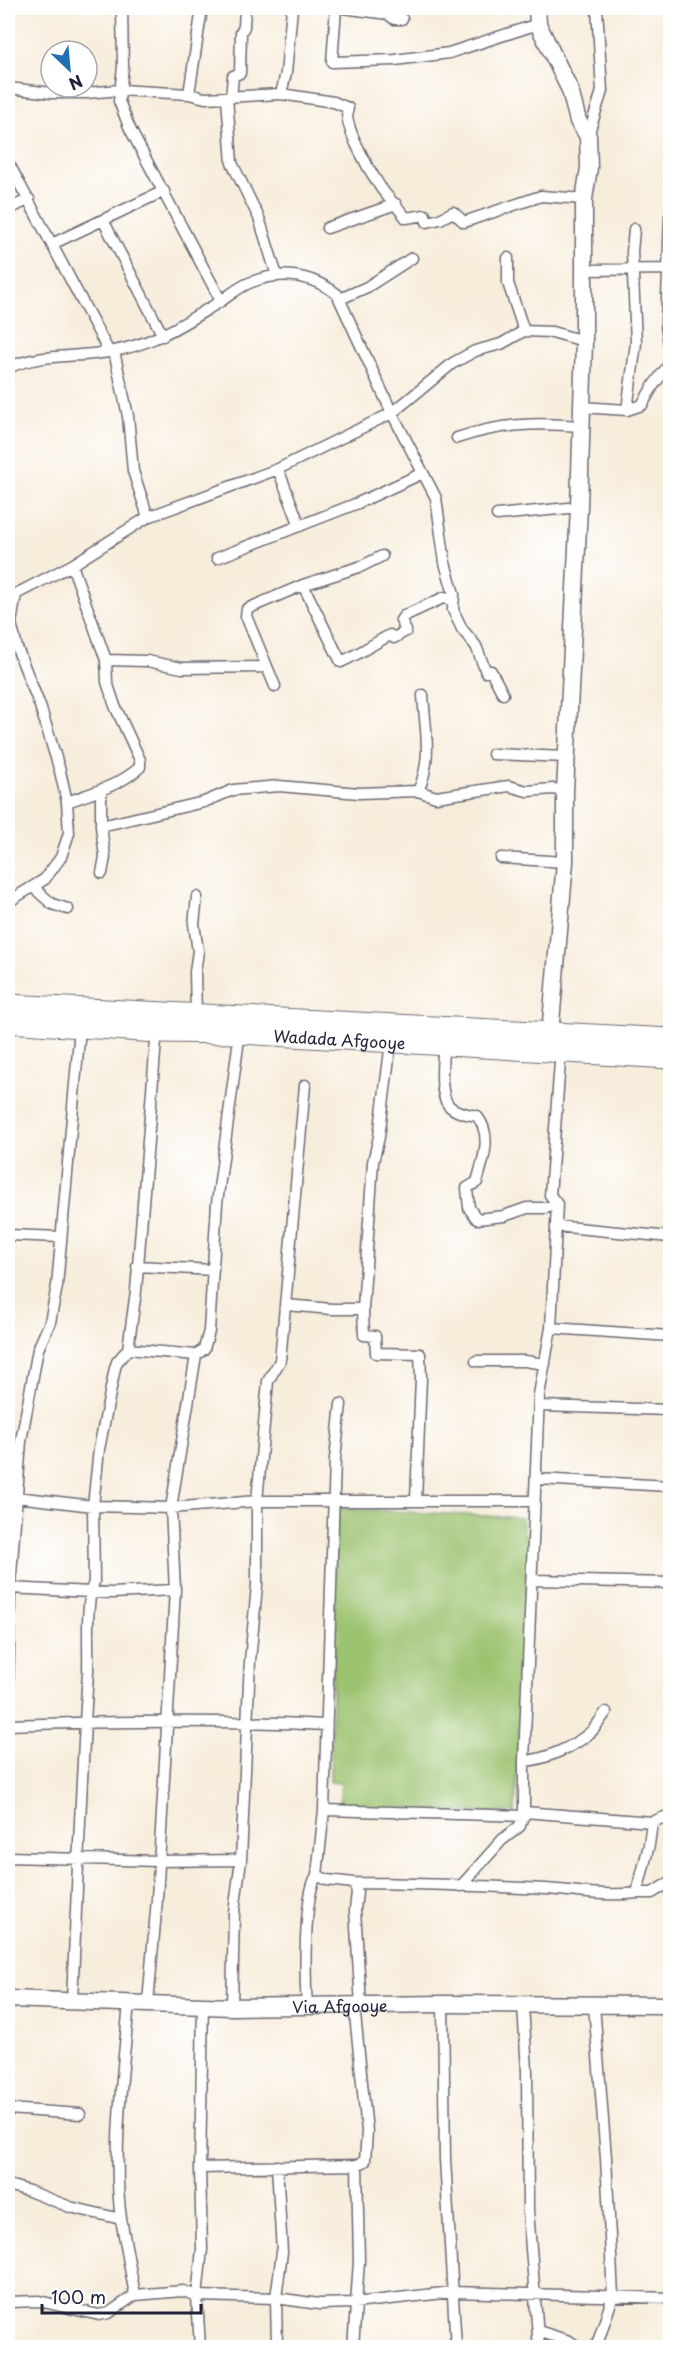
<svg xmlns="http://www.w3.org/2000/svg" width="678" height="2355" viewBox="0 0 678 2355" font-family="'Playpen Sans',sans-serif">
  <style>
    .green { fill: #9cc36f; stroke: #5f7255; stroke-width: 1.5 }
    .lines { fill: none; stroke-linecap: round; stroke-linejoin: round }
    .street-casing { stroke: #6d6973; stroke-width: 13 }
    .secondary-casing { stroke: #6d6973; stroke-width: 19 }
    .highway-casing { stroke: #6d6973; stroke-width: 23 }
    .street { stroke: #fff; stroke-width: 10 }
    .secondary { stroke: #fff; stroke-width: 16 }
    .highway { stroke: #fff; stroke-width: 21 }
    .labels { text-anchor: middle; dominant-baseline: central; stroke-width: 5; stroke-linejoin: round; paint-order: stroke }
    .street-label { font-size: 16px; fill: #22223b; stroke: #fff }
  </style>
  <rect width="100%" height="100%" fill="#fff"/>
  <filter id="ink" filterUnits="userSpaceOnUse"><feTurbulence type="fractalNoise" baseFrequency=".0167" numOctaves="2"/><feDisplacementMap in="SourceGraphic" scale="12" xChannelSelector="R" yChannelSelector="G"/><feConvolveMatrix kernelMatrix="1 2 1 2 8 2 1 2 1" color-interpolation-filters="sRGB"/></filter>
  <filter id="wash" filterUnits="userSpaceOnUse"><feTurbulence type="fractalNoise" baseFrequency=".008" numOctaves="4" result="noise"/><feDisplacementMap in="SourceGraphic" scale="24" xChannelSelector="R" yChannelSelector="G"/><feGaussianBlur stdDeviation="1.35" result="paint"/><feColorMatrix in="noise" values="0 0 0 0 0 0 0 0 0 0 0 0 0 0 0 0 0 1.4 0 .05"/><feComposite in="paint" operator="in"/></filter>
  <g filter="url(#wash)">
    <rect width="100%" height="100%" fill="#f7eddb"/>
    <path class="green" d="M336 1508 522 1518 524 1532 529 1540 515 1813 339 1809 341 1783 330 1782Z"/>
  </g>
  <g filter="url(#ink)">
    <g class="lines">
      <defs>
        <path id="street" d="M122 8 123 67 119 101 130 129 221 301C230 295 239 287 249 283 281 270 310 274 337 294L392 413 436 498 445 563 454 594 453 610 462 629 476 646 486 672 491 671 503 694
          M336 8 332 62 395 60 449 53 538 24
          M343 8 388 14 394 19H402
          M8 88 52 93H86L120 90 189 94 205 98 281 94 334 102 348 108C342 124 369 170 379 185 386 197 398 206 406 218L425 215 427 222 440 219 453 212 464 222 541 196 584 199
          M189 94 202 8
          M281 94 286 73 292 8
          M227 98 232 163 259 218 277 276
          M231 98 233 76 240 73 241 32 244 27 245 8
          M588 136 602 91 597 8
          M8 162 109 352
          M8 210 29 199
          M670 216 666 326 670 351
          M103 220 163 336
          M327 228 396 204
          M52 244 164 191
          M508 258V283L524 331
          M585 270 670 269
          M340 299 367 287 412 258
          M114 351 128 416 133 471 148 517
          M8 368C39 353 75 358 108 352 153 345 183 324 221 301
          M581 407 627 410 642 405 653 386 670 363
          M627 410 636 343 632 252 634 229
          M457 438C500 424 535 422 580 426
          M278 469 300 526
          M497 515 579 507
          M217 558 358 503 423 473
          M303 585 341 662C359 654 373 644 390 635L394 638 406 631 401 620 404 616 445 597 453 602
          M16 594 72 565 148 517 278 469 392 413 453 363 475 351 501 344 524 331 552 332 584 341
          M106 660 147 661 182 668 267 667
          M275 686 246 616 247 609 303 585 362 566 382 556
          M493 754 566 757
          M101 790V826L105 857 102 873
          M418 791C433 759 425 729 423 695
          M67 802C92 793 121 785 140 767V760L115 706 107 682 106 660 72 565
          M101 826 204 802 233 790 279 786 359 793 418 791 436 797 509 786 527 791 553 789 565 791
          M501 858 565 862
          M33 887 52 904 68 909
          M8 902 45 879 61 857 69 833 67 802 60 771 40 706 17 648 11 623 16 594
          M196 1015 195 972 198 951 194 924 197 897
          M391 1042 379 1137 373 1162 363 1309 364 1335 375 1336 376 1353 420 1354 421 1378 416 1500
          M444 1045C442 1057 442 1067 442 1079 443 1108 450 1111 477 1116 493 1136 483 1160 477 1182L467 1188 469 1208 477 1219 504 1216 527 1208H545L557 1204
          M556 1226 670 1237
          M8 1235 61 1237
          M137 1266 213 1270
          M286 1305 332 1309H363
          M551 1328 670 1336
          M128 1349 136 1291 157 1028
          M476 1361H525L545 1364
          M341 1404 335 1459 324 1810 317 1875 327 1880 354 1883 357 1892 355 1910 361 2005
          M540 1406 670 1410
          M537 1479 670 1486
          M8 1496 93 1506 171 1508 257 1501H534
          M533 1580 670 1583
          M8 1588 112 1593 175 1590
          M8 1700 10 1589 21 1441 38 1349 50 1322 57 1286 80 1028
          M8 1725C114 1721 220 1720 326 1725
          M524 1761C545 1760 576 1746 592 1731 597 1725 602 1718 606 1712
          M324 1810 524 1816
          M524 1812 652 1822 670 1815
          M8 1857 158 1861 241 1860
          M354 1883C418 1883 482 1886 546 1889 577 1891 606 1897 637 1893L649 1845 652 1822
          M461 1886 502 1840 520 1826 524 1812V1761L539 1395 551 1328 557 1204 550 1195 560 1062 565 1050
          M637 1893H652L670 1882
          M72 2001C77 1892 81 1782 88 1672 89 1647 85 1603 94 1582L93 1506 99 1449 115 1368 117 1362 128 1349 196 1355 204 1349 209 1331 217 1203 240 1031
          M148 2003 157 1899 175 1590 171 1508 196 1355
          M443 2004 445 2159 456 2348
          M523 2005 527 2071 528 2211 539 2348
          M594 2005 606 2158 613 2296 596 2348
          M232 2007 234 1912 241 1860 250 1661 257 1585V1501L268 1381 280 1361 305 1085
          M307 2007C305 1979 303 1896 317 1875
          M8 2109 80 2114
          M277 2166 282 2252 276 2298 277 2348
          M200 2168 357 2165 365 2161 367 2131 354 2005
          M8 2185 29 2191 70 2207 121 2219 135 2295 183 2291 197 2296 276 2298 319 2304 355 2303 452 2292 670 2298
          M121 2219C112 2153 123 2070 129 2003
          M8 2302 39 2301 99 2315 109 2313 135 2295
          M538 2331 569 2341 581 2348
          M200 2348 197 2296 202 2249 200 2168 203 2005
          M353 2348 359 2261 357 2165"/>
        <g id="secondary">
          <path d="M537 8 538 24 570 90 578 121 588 136 589 168 584 199V341L579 507 565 791V862L550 1034 552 1044"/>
          <path id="s1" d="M8 1999 232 2007 443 2004 670 2005"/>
        </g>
        <g id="highway">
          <path d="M8 1005 670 1039"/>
          <path id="s2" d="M8 1022 157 1032 240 1033 670 1058"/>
        </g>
      </defs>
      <use href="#street" class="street-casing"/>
      <use href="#secondary" class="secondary-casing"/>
      <use href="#highway" class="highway-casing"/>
      <use href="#street" class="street"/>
      <use href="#secondary" class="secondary"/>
      <use href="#highway" class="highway"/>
    </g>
  </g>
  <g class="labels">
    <g class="street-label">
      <text stroke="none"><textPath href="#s2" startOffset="332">Wadada Afgooye</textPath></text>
      <text stroke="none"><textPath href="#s1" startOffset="332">Via Afgooye</textPath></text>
    </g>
  </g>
  <rect width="678" height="2355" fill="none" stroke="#fff" stroke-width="30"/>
  <g transform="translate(69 69) rotate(154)"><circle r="28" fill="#ffffff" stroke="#a7a7b1" stroke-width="1.5"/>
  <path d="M0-4.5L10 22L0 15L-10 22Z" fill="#1f6fb2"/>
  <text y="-9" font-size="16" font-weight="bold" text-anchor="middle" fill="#22223b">N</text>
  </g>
  <path d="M42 2304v9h159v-9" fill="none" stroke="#22223b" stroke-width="3"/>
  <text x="51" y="2304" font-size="18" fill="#22223b" stroke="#ffffff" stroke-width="4.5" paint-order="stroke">100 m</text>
</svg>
